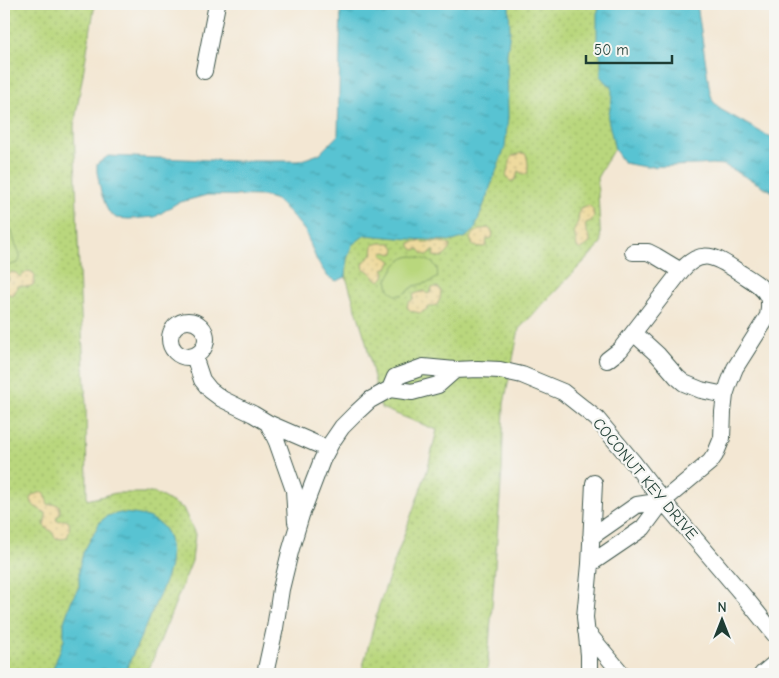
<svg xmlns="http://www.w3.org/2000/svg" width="779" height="678" viewBox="0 0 779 678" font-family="'Comic Neue',sans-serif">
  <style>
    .grass { fill: url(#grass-dots); stroke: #6c8a58 }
    .sand { fill: url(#sand-dots); stroke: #868c69 }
    .pitch { fill: #b9d77d; stroke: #6c8a58 }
    .water { fill: url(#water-ripples); stroke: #3c8083 }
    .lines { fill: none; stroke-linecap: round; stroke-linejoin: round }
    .minor-casing { stroke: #3f564c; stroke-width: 18 }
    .minor { stroke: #fff; stroke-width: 16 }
    .labels { text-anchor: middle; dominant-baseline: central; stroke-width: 4.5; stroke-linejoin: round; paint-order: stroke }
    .street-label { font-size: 16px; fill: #1f3d34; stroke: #f6f6f2 }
  </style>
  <defs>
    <pattern id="grass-dots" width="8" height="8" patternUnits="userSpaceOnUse" patternTransform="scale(1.25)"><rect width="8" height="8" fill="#b9d77d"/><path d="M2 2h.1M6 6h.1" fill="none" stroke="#9fb96d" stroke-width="1.8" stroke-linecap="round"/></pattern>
    <pattern id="sand-dots" width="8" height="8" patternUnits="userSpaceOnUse" patternTransform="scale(1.25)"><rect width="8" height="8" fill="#eeda9e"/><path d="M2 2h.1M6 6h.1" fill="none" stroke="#ccbc89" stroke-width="1.8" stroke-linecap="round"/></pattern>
    <pattern id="water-ripples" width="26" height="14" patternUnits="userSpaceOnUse" patternTransform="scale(1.25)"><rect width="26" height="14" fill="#58c3d2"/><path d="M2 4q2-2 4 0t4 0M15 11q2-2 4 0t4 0" fill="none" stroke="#48a0ab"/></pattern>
  </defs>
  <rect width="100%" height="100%" fill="#f6f6f2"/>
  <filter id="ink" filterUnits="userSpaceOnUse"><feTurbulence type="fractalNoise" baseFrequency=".02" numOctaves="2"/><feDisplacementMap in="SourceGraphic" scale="10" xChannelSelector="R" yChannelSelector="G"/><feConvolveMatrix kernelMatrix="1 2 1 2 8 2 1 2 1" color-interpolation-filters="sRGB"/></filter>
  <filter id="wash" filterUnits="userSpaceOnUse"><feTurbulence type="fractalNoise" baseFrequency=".0096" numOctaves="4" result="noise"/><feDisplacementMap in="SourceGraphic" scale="20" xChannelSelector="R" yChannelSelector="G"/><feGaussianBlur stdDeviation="1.12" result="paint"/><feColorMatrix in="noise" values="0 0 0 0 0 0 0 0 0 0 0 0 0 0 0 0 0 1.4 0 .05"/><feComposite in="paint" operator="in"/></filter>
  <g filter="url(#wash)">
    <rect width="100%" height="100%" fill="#f3e7d3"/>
    <path class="grass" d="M4 4H95L74 126 80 296 86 405 87 500 116 493H155L183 508 195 534 192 561 147 674H4Z
      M493 4H622L626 127 597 178 601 244 519 329 504 404 502 470 487 674H361L379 605 427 471 437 430 381 408 365 338 346 277V234Z"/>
    <path class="sand" d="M522 153 526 154C528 160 529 168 527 174H523L518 171 516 179 513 181H510C505 176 506 173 509 167 510 163 510 160 512 156Z
      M589 205 593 210 594 217 591 221 586 223C584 228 587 233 590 237V243L580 250 577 247 574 231 578 221 579 212 580 208Z
      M488 228 491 230 493 233 492 238 487 239 486 246 483 247 473 246 470 238C475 231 480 229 488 228Z
      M417 241C428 244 441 239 450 245 450 251 446 255 442 257L433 256 434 252 433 250C431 251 431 253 429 254 425 257 421 252 419 249L416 250 412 249 410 246V243Z
      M380 243H391L395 248 394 253 391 254 386 252 383 253 382 255 392 261 388 267 383 269 385 272 384 277 380 281C373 278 372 272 364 269L363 265 365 261 372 255 373 245Z
      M28 271 32 272 35 275 34 284C28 289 25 285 18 286L14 294 11 295 4 291V277L8 280H9L8 276 11 272 16 273 20 277Z
      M435 287 439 288 441 291 440 299 437 305 431 306 424 311 420 313 411 311 407 307 408 303 413 299 414 294 424 291 427 294 430 293 432 288Z
      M43 492 45 493 48 505 52 504 59 505 60 509V514L56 517 57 521C63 521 63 518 69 522 70 529 70 533 66 538L62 539 55 538 52 531 47 529 44 525 46 516V513C38 508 30 507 31 496L32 495Z"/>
    <path class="pitch" d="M4 226C14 228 12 235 15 243 18 251 23 255 18 263L10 265 4 269Z
      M413 256C425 259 441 262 437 278L430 282 414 286 408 291 401 295H395L389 289 387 280C394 268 398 257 413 256Z"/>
    <path class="water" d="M341 4H509L510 31 507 54 508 117 505 147 475 229 466 237 453 241 410 239 365 235 352 245 347 259 346 277 336 281 328 277 317 261 305 231 290 213 276 200 264 196 207 195 177 203 155 217 129 219 116 218 108 211 101 193 97 172V164L108 156 235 161H299L319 154 338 135Z
      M601 4H697L710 92 713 101 720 109 775 140V193L724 165 712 164 698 165 645 167 624 163 615 150 608 119 612 97V86L606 83 601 77V60L597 40V13Z
      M120 513C136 514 155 515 165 530 171 538 171 554 170 564 168 576 162 589 157 600 146 625 135 650 124 674H51L64 640V622L72 599 79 587V568L83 553 100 522 107 516Z"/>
  </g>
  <g filter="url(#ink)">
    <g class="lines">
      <defs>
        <path id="minor" d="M204 71 217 4
          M633 252H648L656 256 681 271
          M170 339a18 18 0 1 1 36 0a18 18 0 1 1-36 0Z
          M634 333 658 355 677 377 684 383 701 390 725 395
          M194 356 202 380 210 390 222 399 253 414 268 423 277 442 294 490 296 522
          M390 389 412 392 438 385 455 370
          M268 423 328 449
          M591 537 637 505 663 501
          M590 564 643 528 663 501 710 462 715 455 722 438 723 412 725 395 729 383 735 368 768 316C769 310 770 303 768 297 763 286 751 280 742 274 719 259 703 245 681 271L620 350 607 360
          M586 631 622 674
          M265 674 275 628 281 589 290 552 301 515 322 460 331 443 342 427 356 413 370 400 390 389 395 377 423 367 455 370 478 369 500 370 522 375 563 392 597 419 633 462 663 501 747 600 775 635
          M589 674V655L585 617 590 564 594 483
          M762 674 775 663"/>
      </defs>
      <use href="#minor" class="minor-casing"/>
      <use href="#minor" class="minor"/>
    </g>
  </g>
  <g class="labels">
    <g class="street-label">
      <text transform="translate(645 479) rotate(50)">COCONUT KEY DRIVE</text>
    </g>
  </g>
  <rect width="779" height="678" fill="none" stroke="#f6f6f2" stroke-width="20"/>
  <g transform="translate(722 620)" stroke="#f6f6f2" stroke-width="4" paint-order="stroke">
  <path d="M0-4L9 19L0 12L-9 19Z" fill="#1f3d34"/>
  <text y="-8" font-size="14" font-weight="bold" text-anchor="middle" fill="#1f3d34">N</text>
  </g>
  <path d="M586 55v8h86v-8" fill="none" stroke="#1f3d34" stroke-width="2.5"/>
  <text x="594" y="55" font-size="15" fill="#1f3d34" stroke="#f6f6f2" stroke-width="4" paint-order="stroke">50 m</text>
</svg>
